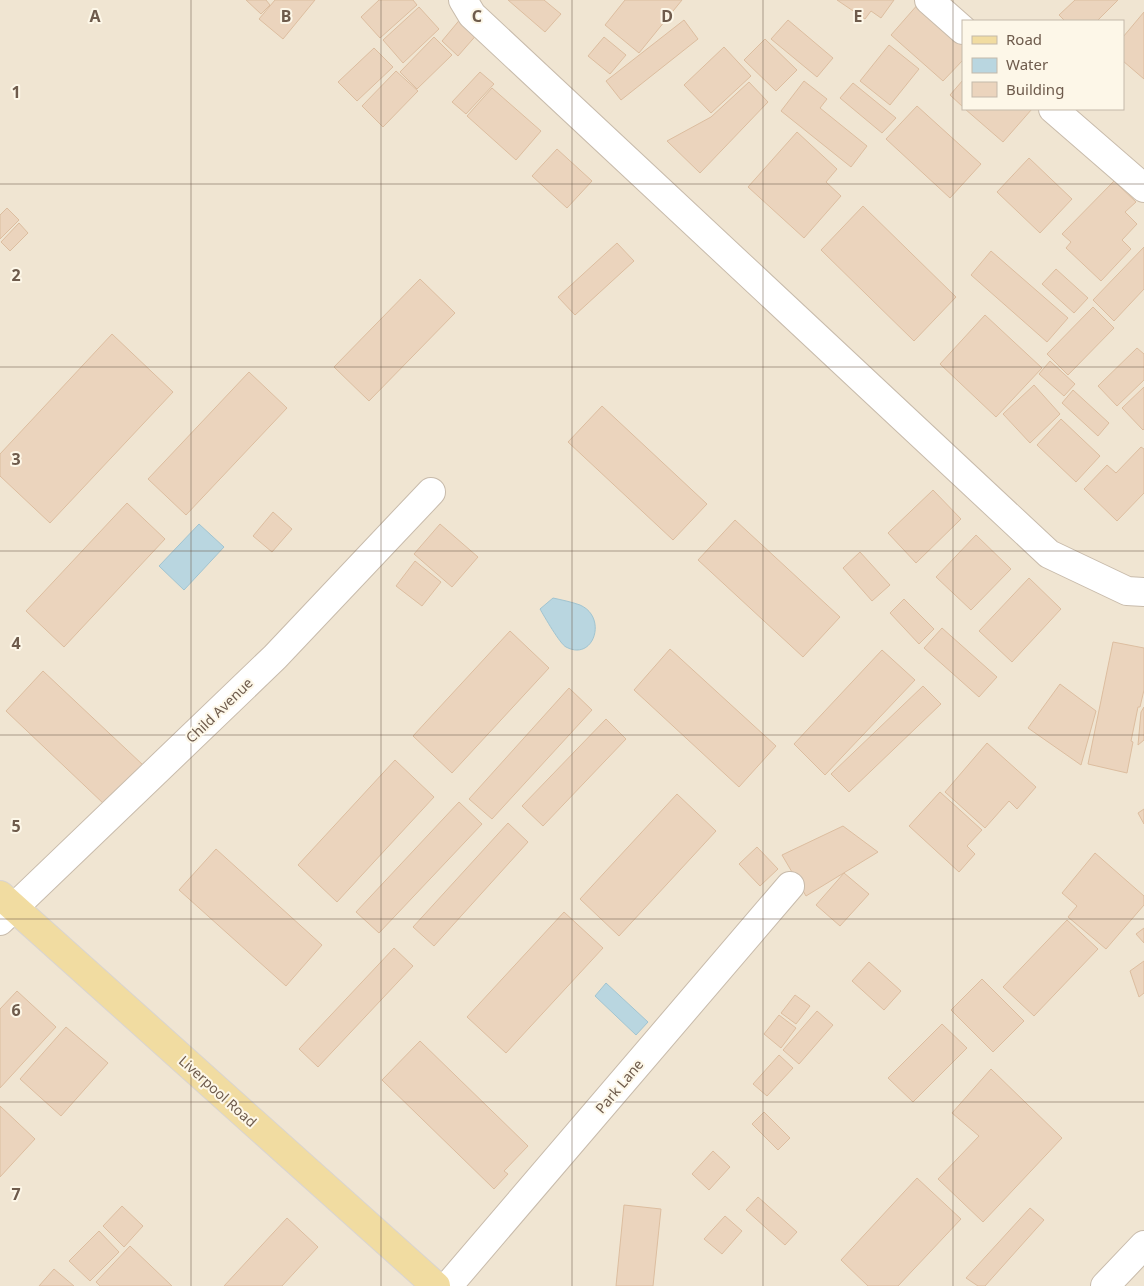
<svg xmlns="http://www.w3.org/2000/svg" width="1144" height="1286" viewBox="0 0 1144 1286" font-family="'Noto Sans',sans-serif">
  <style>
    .residential { fill: #f0e5d2; fill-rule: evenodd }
    .water { fill: #b9d6e0; stroke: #a1c4d0 }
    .building { fill: #ebd4bd; stroke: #dcbd9f }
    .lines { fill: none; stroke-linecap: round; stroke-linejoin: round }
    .minor-casing { stroke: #c8bbab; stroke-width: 30 }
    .major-casing { stroke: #d9d4d0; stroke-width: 30 }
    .minor { stroke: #fff; stroke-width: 28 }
    .major { stroke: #f1dca1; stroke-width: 28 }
    .grid { fill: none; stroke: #6e5b4c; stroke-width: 1; stroke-opacity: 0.55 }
    .labels { text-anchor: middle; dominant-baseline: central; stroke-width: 4; stroke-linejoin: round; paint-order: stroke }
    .street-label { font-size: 14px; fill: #6e5b4c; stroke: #fdf7e8 }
    .grid-label { font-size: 16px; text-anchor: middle; font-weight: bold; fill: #6e5b4c; stroke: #fdf7e8; stroke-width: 4; stroke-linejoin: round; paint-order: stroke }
  </style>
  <rect width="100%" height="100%" fill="#f9f3e2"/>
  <path class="residential" d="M0 0H1144V1286H0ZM963 21H1123V109H963Z"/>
  <path class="water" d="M199 524 224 547 184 590 159 566Z
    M553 598C562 600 572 602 580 605 608 617 594 662 566 647 560 644 544 616 540 609Z
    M606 983 648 1022 636 1035 595 996Z"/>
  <path class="building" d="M246 0H266L270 5 261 14Z
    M275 0H315L283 39 259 19Z
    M379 0H413L417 5 380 38 361 17Z
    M508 0H544L561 14 545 32Z
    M625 0H682L639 53 605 25Z
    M837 0H894L881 18 871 11 865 19Z
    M1075 0H1118L1097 21H1065L1059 15Z
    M919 3 963 42V60L943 81 891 35Z
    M419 7 439 29 403 63 383 40Z
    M1144 12V79L1123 61V37Z
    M462 17 479 32 458 56 442 41Z
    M684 20 698 39 621 100 606 81Z
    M788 20 833 58 817 77 771 39Z
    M434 37 452 55 417 89 400 72Z
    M604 37 626 55 610 74 588 56Z
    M765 39 797 70 776 91 744 60Z
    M889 45 919 69 890 105 860 81Z
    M724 47 751 76 711 113 684 85Z
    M374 48 393 67 357 101 338 82Z
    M396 71 418 91 383 127 362 106Z
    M480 72 494 84 466 114 452 102Z
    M963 80V107L950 95Z
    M804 81 827 99 820 108 867 146 851 167 781 111Z
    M749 82 768 102 700 173 667 141 711 117Z
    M853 83 896 118 882 133 840 98Z
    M492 88 541 131 516 160 467 116Z
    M917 106 981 164 950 198 886 139Z
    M965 109H1032L1003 142Z
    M797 132 837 169 826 182 841 196 804 238 748 187Z
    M557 149 592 181 567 208 532 176Z
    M1029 158 1072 199 1040 233 997 192Z
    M1114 181 1136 202 1125 212 1137 224 1122 240 1131 249 1101 281 1066 248 1071 242 1062 234Z
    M863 206 956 297 914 341 821 250Z
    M7 208 19 220 0 239V215Z
    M19 223 28 233 10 251 1 242Z
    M617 243 634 261 575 315 558 297Z
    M1144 247V289L1114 321 1093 300Z
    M991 251 1068 318 1047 342 971 275Z
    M1056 269 1088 298 1074 313 1042 284Z
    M420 279 455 313 369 401 334 367Z
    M1093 307 1114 328 1068 375 1047 354Z
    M985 315 1042 368 996 417 940 364Z
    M112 334 173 392 50 523 0 476V454Z
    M1137 348 1144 354V380L1117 406 1098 386Z
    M1050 361 1075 384 1064 396 1039 374Z
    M249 372 287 408 186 515 148 479Z
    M1034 385 1060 414 1030 443 1003 414Z
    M1144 387V429L1143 430 1122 408Z
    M1073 390 1109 423 1098 436 1062 403Z
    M602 406 707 504 673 540 568 442Z
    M1061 419 1100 456 1076 482 1037 445Z
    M1141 447 1144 449V493L1117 521 1084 489 1107 465 1116 473Z
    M933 490 961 519 916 563 888 533Z
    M127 503 165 539 64 647 26 611Z
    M273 512 292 529 272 552 253 536Z
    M735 520 840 617 803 657 698 560Z
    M440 524 478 557 452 587 414 554Z
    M976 535 1011 569 971 610 936 577Z
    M860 552 890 585 872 601 843 568Z
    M415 561 441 582 422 606 396 586Z
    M1029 578 1061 609 1012 662 979 631Z
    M904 599 934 629 919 644 890 613Z
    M942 628 997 677 979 697 924 648Z
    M510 631 549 668 452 773 413 736Z
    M1113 642 1144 648V690L1140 707H1138L1131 741 1133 742 1127 773 1088 764Z
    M670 649 776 746 739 787 634 690Z
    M882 650 915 680 825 775 794 744Z
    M43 671 143 765 105 805 6 711Z
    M1060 684 1096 711 1081 765 1028 728Z
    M923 686 941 704 849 792 831 774Z
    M569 688 592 710 492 819 469 799Z
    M1144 707V740L1138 745 1141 712Z
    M606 719 626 739 543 826 522 806Z
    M987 743 1036 787 1017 809 1009 801 985 828 945 792Z
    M395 760 434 797 337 902 298 865Z
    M940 792 982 830 967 846 975 854 959 872 909 826Z
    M677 794 716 831 619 936 580 899Z
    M459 802 482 824 379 933 356 912Z
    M1144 809V824L1138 813Z
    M508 823 528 842 434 946 413 927Z
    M843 826 878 852 806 896 782 855Z
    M757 847 778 869 760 886 739 864Z
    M216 849 322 945 286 986 179 890Z
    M1095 853 1144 896V905L1106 949 1068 917 1077 906 1062 893Z
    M844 873 869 894 840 926 816 905Z
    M564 912 603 948 506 1053 467 1017Z
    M1067 920 1098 949 1034 1016 1003 987Z
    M1144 928V943L1136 934Z
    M394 948 413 966 318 1067 299 1049Z
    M1144 961V993L1139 997 1130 971Z
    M869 962 901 991 884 1010 852 981Z
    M982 979 1024 1021 993 1052 951 1010Z
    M17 991 56 1027 0 1088V1009Z
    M795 995 810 1006 796 1024 781 1013Z
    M817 1011 833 1025 799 1064 783 1050Z
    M779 1015 796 1028 781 1048 764 1034Z
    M942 1024 967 1048 913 1102 888 1078Z
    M66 1027 108 1063 61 1116 20 1079Z
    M420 1041 528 1146 504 1171 508 1174 494 1189 382 1080Z
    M779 1055 793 1068 767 1096 753 1084Z
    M991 1069 1062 1138 983 1222 938 1179 979 1136 952 1113Z
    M0 1106 35 1139 0 1177Z
    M764 1112 790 1138 778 1150 752 1124Z
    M713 1151 730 1167 709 1190 692 1174Z
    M917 1178 961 1219 898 1286H868L841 1260Z
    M758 1197 797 1232 785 1245 746 1210Z
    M624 1205 661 1209 653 1286H616Z
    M122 1206 143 1226 124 1247 103 1226Z
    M1030 1208 1044 1220 985 1286H978L966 1278Z
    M725 1216 742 1231 722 1254 704 1239Z
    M287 1218 318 1247 282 1286H224Z
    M99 1231 119 1252 90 1281 69 1261Z
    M130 1246 172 1286H100L96 1282Z
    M54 1269 74 1286H39Z"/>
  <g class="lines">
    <defs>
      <path id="minor" d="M463 0 472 15 1049 554 1127 591 1144 592
        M929 0 963 30
        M1053 109 1144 188
        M0 921 275 657 431 492
        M448 1286 790 886
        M1105 1286 1144 1245"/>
      <path id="major" d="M0 895 436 1286"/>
    </defs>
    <use href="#minor" class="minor-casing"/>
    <use href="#major" class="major-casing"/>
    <use href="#minor" class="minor"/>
    <use href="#major" class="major"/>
  </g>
  <path class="grid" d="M191 0V1286M381 0V1286M572 0V1286M763 0V1286M953 0V1286M0 184H1144M0 367H1144M0 551H1144M0 735H1144M0 919H1144M0 1102H1144"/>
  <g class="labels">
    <g class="street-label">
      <text transform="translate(219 710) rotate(-44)">Child Avenue</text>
      <text transform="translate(619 1086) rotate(-50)">Park Lane</text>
      <text transform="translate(218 1091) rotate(42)">Liverpool Road</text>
    </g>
  </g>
  <g class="grid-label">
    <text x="95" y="22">A</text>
    <text x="286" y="22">B</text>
    <text x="477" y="22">C</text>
    <text x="667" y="22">D</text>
    <text x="858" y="22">E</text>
    <text x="16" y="98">1</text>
    <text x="16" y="281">2</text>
    <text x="16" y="465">3</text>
    <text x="16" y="649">4</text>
    <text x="16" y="832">5</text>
    <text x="16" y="1016">6</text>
    <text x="16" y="1200">7</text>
  </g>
  <rect x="962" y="20" width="162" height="90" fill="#fdf7e8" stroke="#c4b9aa"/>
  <rect x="972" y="36" width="25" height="8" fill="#f1dca1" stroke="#c4b9aa"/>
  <text x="1006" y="45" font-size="15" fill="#6e5b4c">Road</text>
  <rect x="972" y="58" width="25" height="15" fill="#b9d6e0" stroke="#c4b9aa"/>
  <text x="1006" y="70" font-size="15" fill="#6e5b4c">Water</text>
  <rect x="972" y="82" width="25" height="15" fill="#ebd4bd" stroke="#c4b9aa"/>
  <text x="1006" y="95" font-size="15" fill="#6e5b4c">Building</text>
</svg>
